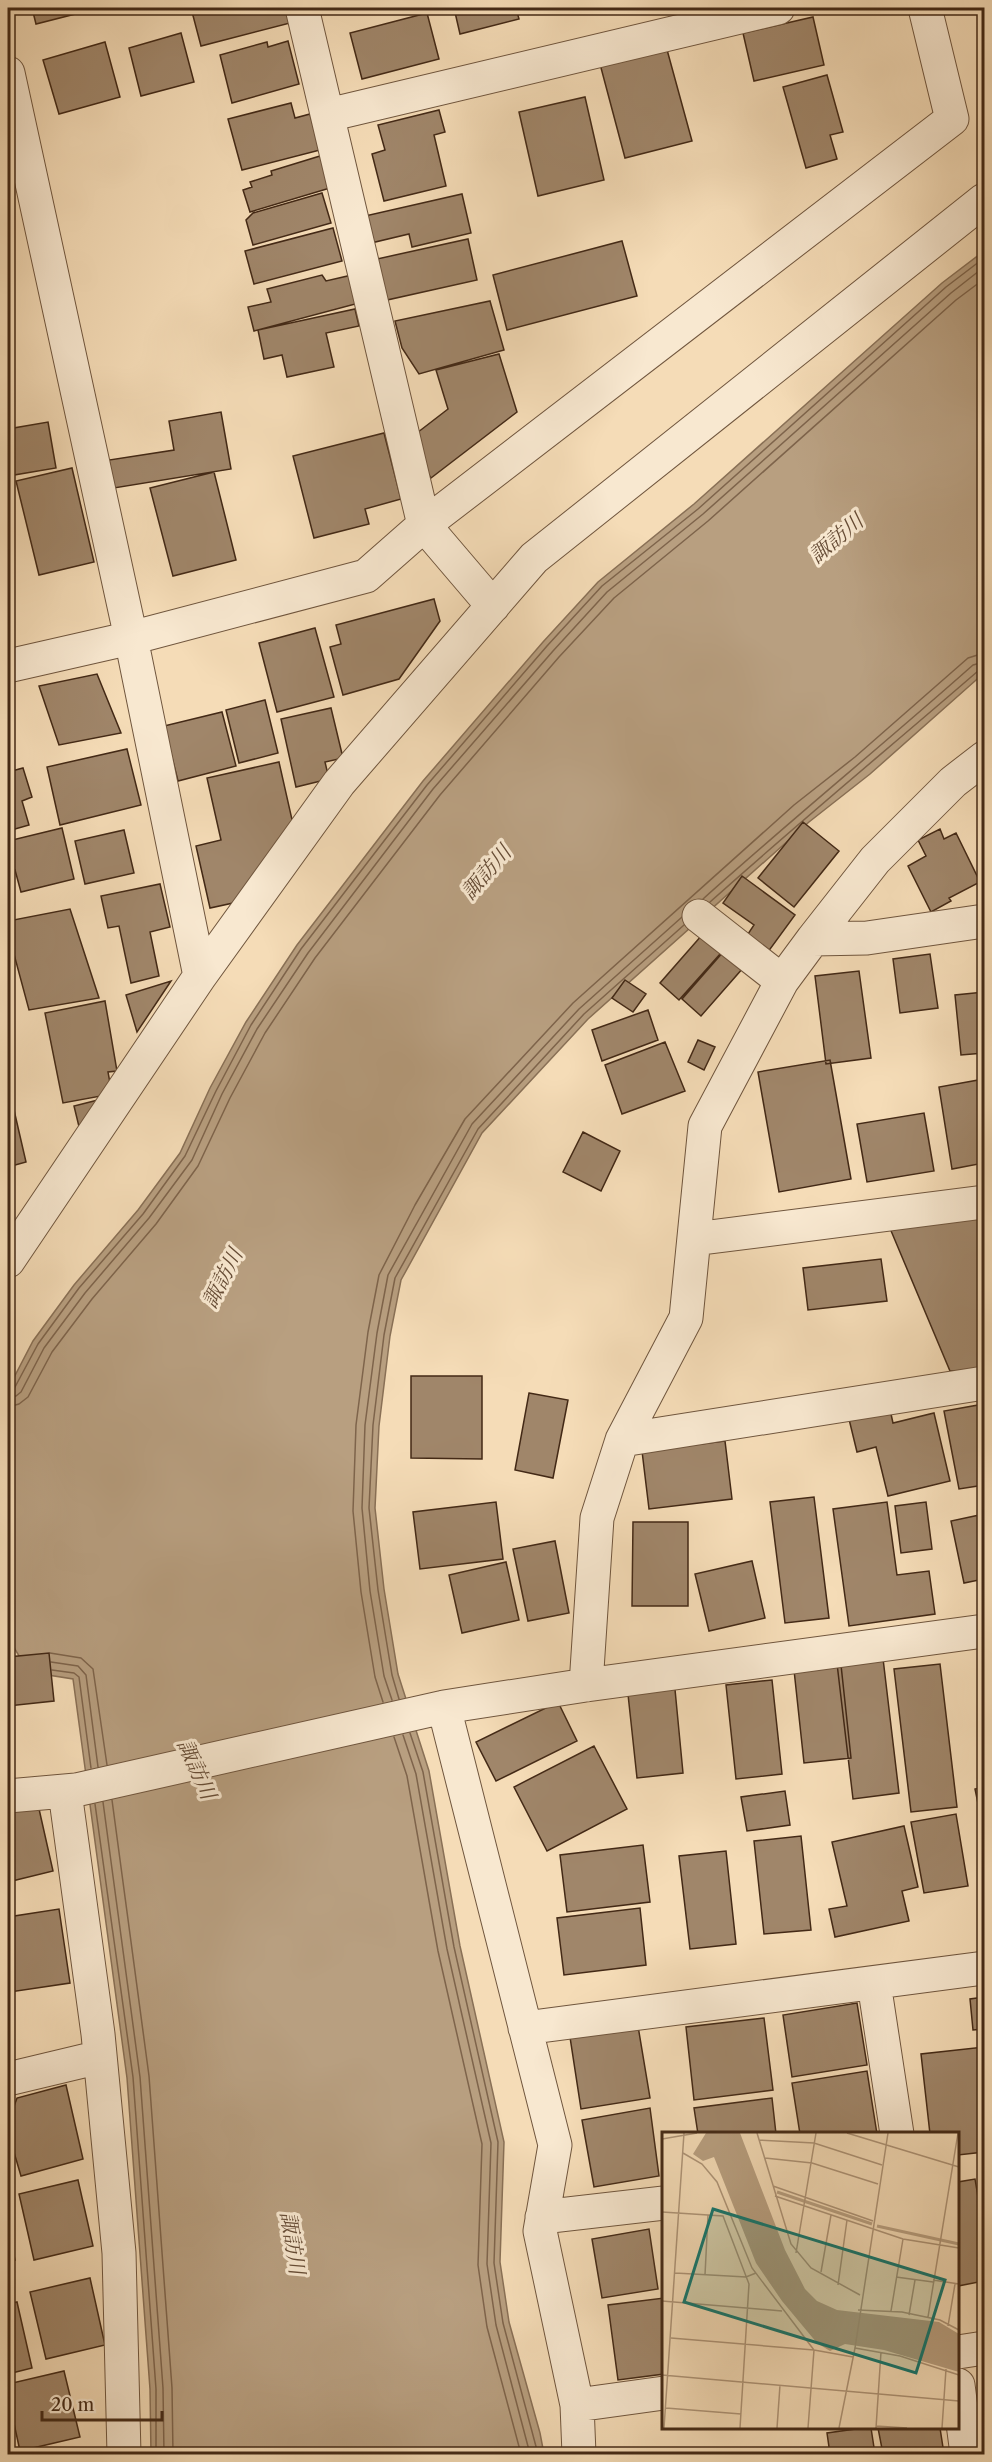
<svg xmlns="http://www.w3.org/2000/svg" width="992" height="2462" viewBox="0 0 992 2462" font-family="'Libre Caslon Text','Noto Serif JP',serif">
  <style>
    .water { fill: #b89f80; stroke: #897056; stroke-width: 1.5 }
    .lines { fill: none; stroke-linecap: round; stroke-linejoin: round }
    .shore { stroke: #7e644b; stroke-width: 1.5 }
    .building { fill: #a0866a; stroke: #432916; stroke-width: 1.5 }
    .minor-casing { stroke: #70563e; stroke-width: 35 }
    .minor { stroke: #f8e8d0; stroke-width: 33 }
    .labels { text-anchor: middle; dominant-baseline: central; stroke-width: 6; stroke-linejoin: round; paint-order: stroke }
    .water-label { font-size: 21px; font-style: italic; fill: #664c36; stroke: #f8e8d0 }
    .inset-river { fill: none; stroke: #b89f80; stroke-width: 3 }
    .inset-road { fill: none; stroke: #ae9477; stroke-width: 1.5 }
    .view { fill: #0f766e; fill-opacity: 0.15; stroke: #0f766e; stroke-width: 3 }
    .inset-edge { fill: none; stroke: #432916; stroke-width: 3 }
  </style>
  <rect width="100%" height="100%" fill="#f5dcb7"/>
  <filter id="stains"><feTurbulence type="fractalNoise" baseFrequency=".00333" numOctaves="4"/><feColorMatrix values="0 0 0 0 .2 0 0 0 0 .09 0 0 0 0 .02 0 0 0 .5 -.17"/></filter>
  <radialGradient id="worn" r=".72"><stop offset=".6" stop-color="#630" stop-opacity="0"/><stop offset="1" stop-color="#630" stop-opacity=".3"/></radialGradient>
  <path class="water" d="M984 251V673L870 774 809 822 588 1019 482 1133 401 1280 390 1336 379 1426 375 1508 384 1589 398 1674 429 1771 460 1946 504 2142 500 2262 509 2322 540 2433 544 2454H151L150 2389 127 2078 73 1679 29 1672 8 1638V1389L33 1341 74 1285 138 1210 180 1153 210 1088 246 1022 297 945 423 781 543 642 598 582 694 504 942 283Z"/>
  <g class="lines">
    <path class="shore" d="M703 899C792 819 884 744 973 665L984 662
      M710 902C798 823 889 748 978 671L984 669
      M8 1390 15 1387 38 1344 79 1288 143 1214 185 1156 216 1091 251 1025 301 949 427 785 547 646 602 586 698 509 946 287 984 258
      M8 1398 16 1396 21 1392 44 1348 85 1293 149 1218 192 1160 222 1094 257 1029 308 953 433 789 553 651 607 592 703 514 951 293 984 267
      M8 1407 19 1404 28 1397 52 1352 92 1299 156 1224 198 1166 230 1098 265 1033 315 958 440 795 559 657 614 598 708 521 956 300 984 279
      M50 1653 81 1658 93 1669 107 1765
      M51 1662 78 1666 86 1675 98 1767
      M52 1670 74 1673 79 1677 91 1768
      M399 1699 392 1675 378 1590 369 1508 373 1425 384 1335 395 1278 478 1129 584 1014 684 925
      M392 1700 384 1676 370 1591 362 1508 365 1425 377 1333 388 1275 472 1124 579 1009 682 917
      M383 1702 375 1677 361 1592 353 1511 356 1425 368 1332 379 1275 415 1205 465 1119 573 1003 794 805 855 757 968 658 984 653
      M410 1733 423 1772 454 1947 498 2142 494 2263 503 2323 538 2454
      M403 1735 416 1774 447 1949 491 2143 487 2264 496 2325 530 2454
      M394 1737 407 1776 438 1951 482 2144 478 2265 487 2327 521 2454
      M112 1800 149 2076 172 2388 173 2454
      M103 1802 140 2077 163 2388 164 2454
      M95 1804 133 2077 156 2389V2454"/>
  </g>
  <path class="building" d="M32 8H99L36 24Z
    M191 8H287L290 23 201 46Z
    M454 8H516L519 19 460 34Z
    M427 13 439 59 362 79 350 33Z
    M813 17 824 65 754 81 743 33Z
    M181 33 194 82 141 96 129 48Z
    M288 41 299 84 232 103 220 55 267 42 268 47Z
    M105 42 120 97 59 114 43 60Z
    M666 46 692 141 625 158 600 64Z
    M827 75 843 132 830 135 837 159 806 168 783 87Z
    M585 97 604 180 538 196 519 112Z
    M291 103 295 118 310 114 320 150 242 170 228 119Z
    M439 110 445 132 434 135 446 186 384 201 372 154 385 150 378 125Z
    M320 156 330 188 250 212 243 190 252 187 250 182 272 175 271 171Z
    M322 193 331 223 253 245 246 220 253 213Z
    M462 194 471 233 412 247 409 234 371 243 365 216Z
    M333 228 342 261 254 284 245 251Z
    M468 239 477 280 387 300 377 259Z
    M622 241 637 296 507 330 493 275Z
    M322 275 326 281 352 275 359 303 254 331 248 307 271 302 267 289Z
    M490 301 504 350 419 374 402 348 395 321Z
    M355 309 359 326 326 333 334 367 287 377 282 355 264 359 258 330Z
    M499 354 517 412 431 478 414 453 413 436 448 409 436 370Z
    M221 412 231 469 114 488 109 460 174 450 169 421Z
    M48 422 56 468 8 476V429Z
    M384 433 401 499 365 509 369 524 314 538 293 456Z
    M72 468 94 562 39 575 16 481Z
    M214 472 236 560 173 576 150 488Z
    M8 560 14 585 8 587Z
    M434 599 440 621 399 679 343 695 330 647 341 644 336 625Z
    M315 628 334 697 277 712 259 643Z
    M97 674 121 733 59 745 39 686Z
    M265 700 278 753 239 763 226 710Z
    M331 708 343 758 325 762 329 779 296 787 281 719Z
    M222 712 236 766 178 781 164 726Z
    M127 749 141 805 60 825 47 767Z
    M279 762 293 824 233 903 210 908 196 846 221 840 207 778Z
    M23 768 32 797 22 801 29 825 8 831V772Z
    M803 822 839 851 794 907 758 878Z
    M62 828 74 879 21 892 15 870 8 872V841Z
    M940 829 944 839 956 833 980 882 949 898 951 901 931 912 908 866 926 856 918 840Z
    M124 830 134 873 85 884 75 841Z
    M742 876 795 915 765 956 744 940 754 925 723 903Z
    M160 884 170 927 150 932 159 976 131 983 119 926 108 928 101 896Z
    M70 909 99 998 29 1010 8 932V921Z
    M709 927 729 944 679 1000 660 983Z
    M731 943 750 960 701 1016 682 999Z
    M930 954 938 1008 900 1013 893 959Z
    M859 971 871 1058 826 1064 815 976Z
    M625 980 646 994 633 1012 612 998Z
    M171 981 137 1032 126 995Z
    M984 992V1053L961 1055 955 995Z
    M105 1001 117 1071 108 1072 112 1094 63 1103 45 1013Z
    M648 1010 658 1040 602 1061 592 1030Z
    M698 1040 715 1047 704 1070 688 1062Z
    M665 1042 685 1091 622 1114 605 1065Z
    M830 1060 851 1179 779 1192 758 1072Z
    M984 1079V1163L952 1169 939 1087Z
    M106 1098 82 1139 74 1106Z
    M14 1110 26 1162 8 1167V1111Z
    M924 1113 934 1171 867 1182 857 1124Z
    M583 1132 620 1151 601 1191 563 1172Z
    M978 1216 984 1252V1371H950L889 1226Z
    M881 1259 887 1301 808 1310 803 1268Z
    M411 1376H482V1459L411 1458Z
    M529 1393 568 1400 553 1478 515 1470Z
    M984 1404V1485L959 1489 944 1411Z
    M889 1405 893 1423 934 1413 950 1481 888 1496 876 1447 857 1452 848 1415Z
    M725 1441 732 1499 649 1509 642 1451Z
    M814 1497 829 1618 785 1623 770 1502Z
    M496 1502 503 1559 420 1569 413 1512Z
    M887 1502 897 1575 929 1571 935 1614 849 1626 833 1509Z
    M926 1502 932 1549 901 1553 895 1506Z
    M984 1514V1579L964 1583 951 1521Z
    M633 1522H688V1606H632Z
    M555 1541 569 1613 528 1621 513 1549Z
    M752 1561 765 1618 709 1631 695 1574Z
    M506 1562 519 1620 462 1633 449 1575Z
    M882 1650 899 1793 853 1799 836 1655Z
    M49 1653 54 1701 8 1706V1657Z
    M940 1664 957 1807 911 1812 894 1669Z
    M841 1665 851 1758 804 1763 794 1670Z
    M674 1679 683 1773 637 1778 627 1685Z
    M772 1680 782 1774 736 1779 726 1685Z
    M558 1702 577 1741 496 1781 476 1742Z
    M594 1746 627 1809 547 1851 514 1787Z
    M984 1787V1832L975 1789Z
    M785 1791 790 1825 747 1831 741 1797Z
    M37 1800 53 1871 8 1882V1807Z
    M956 1814 968 1886 924 1893 911 1822Z
    M904 1826 918 1887 902 1891 909 1921 835 1937 829 1909 847 1906 832 1842Z
    M801 1836 811 1930 764 1934 754 1841Z
    M643 1845 650 1902 567 1912 560 1855Z
    M726 1851 736 1944 690 1949 679 1856Z
    M640 1908 646 1965 564 1975 557 1918Z
    M59 1909 70 1983 10 1992 8 1974V1917Z
    M984 1997V2029L973 2030 970 1999Z
    M857 2003 867 2065 792 2077 783 2015Z
    M764 2018 773 2090 694 2100 686 2027Z
    M638 2026 650 2098 581 2109 570 2037Z
    M984 2047V2152L958 2155V2134H930L921 2054Z
    M867 2071 877 2134H800L792 2083Z
    M66 2085 83 2159 21 2176 8 2132V2123L17 2098Z
    M772 2098 776 2134H698L694 2108Z
    M650 2108 659 2176 594 2187 582 2120Z
    M975 2179 984 2233V2281L958 2286V2182Z
    M78 2180 93 2246 34 2260 19 2194Z
    M8 2227 15 2260 8 2261Z
    M649 2229 658 2289 602 2298 592 2239Z
    M90 2278 105 2345 46 2359 30 2292Z
    M664 2298V2374L618 2380 608 2305Z
    M17 2302 32 2368 8 2374V2304Z
    M64 2371 80 2437 20 2451 8 2396V2384Z
    M863 2428H871L875 2454H830L827 2433Z
    M878 2428H940L944 2454H883Z"/>
  <g class="lines">
    <defs>
      <path id="minor" d="M302 8 424 525 493 606
        M8 73 131 638 200 976
        M328 115 778 8
        M8 666 131 638 366 576 424 525 952 119 925 8
        M699 916 782 981
        M813 939 867 938 984 921
        M694 1239 984 1202
        M8 1261 200 976 339 783 534 558 984 200
        M622 1440 984 1383
        M586 1685 597 1518 622 1440 686 1318 705 1126 782 981 813 939 875 860 953 782 984 758
        M444 1707 555 2145 540 2231 577 2405 579 2454
        M65 1792 98 2034 119 2253 124 2454
        M8 1796 76 1790 444 1707 586 1685 984 1631
        M874 1983 897 2134
        M525 2028 984 1968
        M8 2079 100 2057
        M542 2217 664 2203
        M958 2352 984 2348
        M958 2385 967 2454
        M577 2405 664 2393"/>
    </defs>
    <use href="#minor" class="minor-casing"/>
    <use href="#minor" class="minor"/>
  </g>
  <g class="labels">
    <g class="water-label">
      <text transform="translate(836 538) rotate(-40)">諏訪川</text>
      <text transform="translate(486 872) rotate(-49)">諏訪川</text>
      <text transform="translate(222 1278) rotate(-63)">諏訪川</text>
      <text transform="translate(197 1769) rotate(66)">諏訪川</text>
      <text transform="translate(293 2243) rotate(81)">諏訪川</text>
    </g>
  </g>
  <g transform="translate(662 2132)">
    <rect width="297" height="297" fill="#f5dcb7"/>
    <path d="M44 1H78L123 118 143 157 155 169 175 178 277 190 297 202V240L222 218 183 212 168 219 155 211 120 169 94 131 52 25 41 29 31 22Z" fill="#b89f80"/>
    <path class="inset-river" d="M115 60 210 92M215 94 297 112"/>
    <path class="inset-road" d="M95 1 129 112 149 136 198 163M185 1 297 35M0 7 35 1M97 8 152 11 220 33M21 21 40 32 55 50 90 136 152 218 146 296M103 26 150 31 216 52M111 54 211 89M113 64 241 107 297 116M0 80 61 84 87 152 78 296M134 121 154 1M159 140 169 83M13 141 84 145 94 141M43 143 46 83M234 145 271 150M271 148 297 152M176 153 185 88M0 169 120 179M196 178 240 180 278 188 297 198M229 179 241 107M247 183 253 148M266 185 296 1M286 194 293 152M9 206 152 218 191 225M193 216 238 224 297 243M0 243 297 269M4 276 79 282M214 294 245 296M2 296 22 1M115 296 118 253M177 296 193 216 226 1M214 296 219 220M280 296 284 237"/>
    <path class="view" d="M51 77 283 148 254 241 22 170Z"/>
    <rect width="297" height="297" class="inset-edge"/>
  </g>
  <rect width="992" height="2462" fill="none" stroke="#f5dcb7" stroke-width="30"/>
  <rect x="9" y="9" width="974" height="2444" fill="none" stroke="#432916" stroke-width="3"/>
  <rect x="15" y="15" width="962" height="2432" fill="none" stroke="#432916" stroke-width="1.5"/>
  <path d="M42 2411v9h120v-9" fill="none" stroke="#432916" stroke-width="3"/>
  <text x="51" y="2411" font-size="18" fill="#432916" stroke="#f8e8d0" stroke-width="4.5" paint-order="stroke">20 m</text>
  <rect width="100%" height="100%" filter="url(#stains)"/>
  <rect width="100%" height="100%" fill="url(#worn)"/>
</svg>
